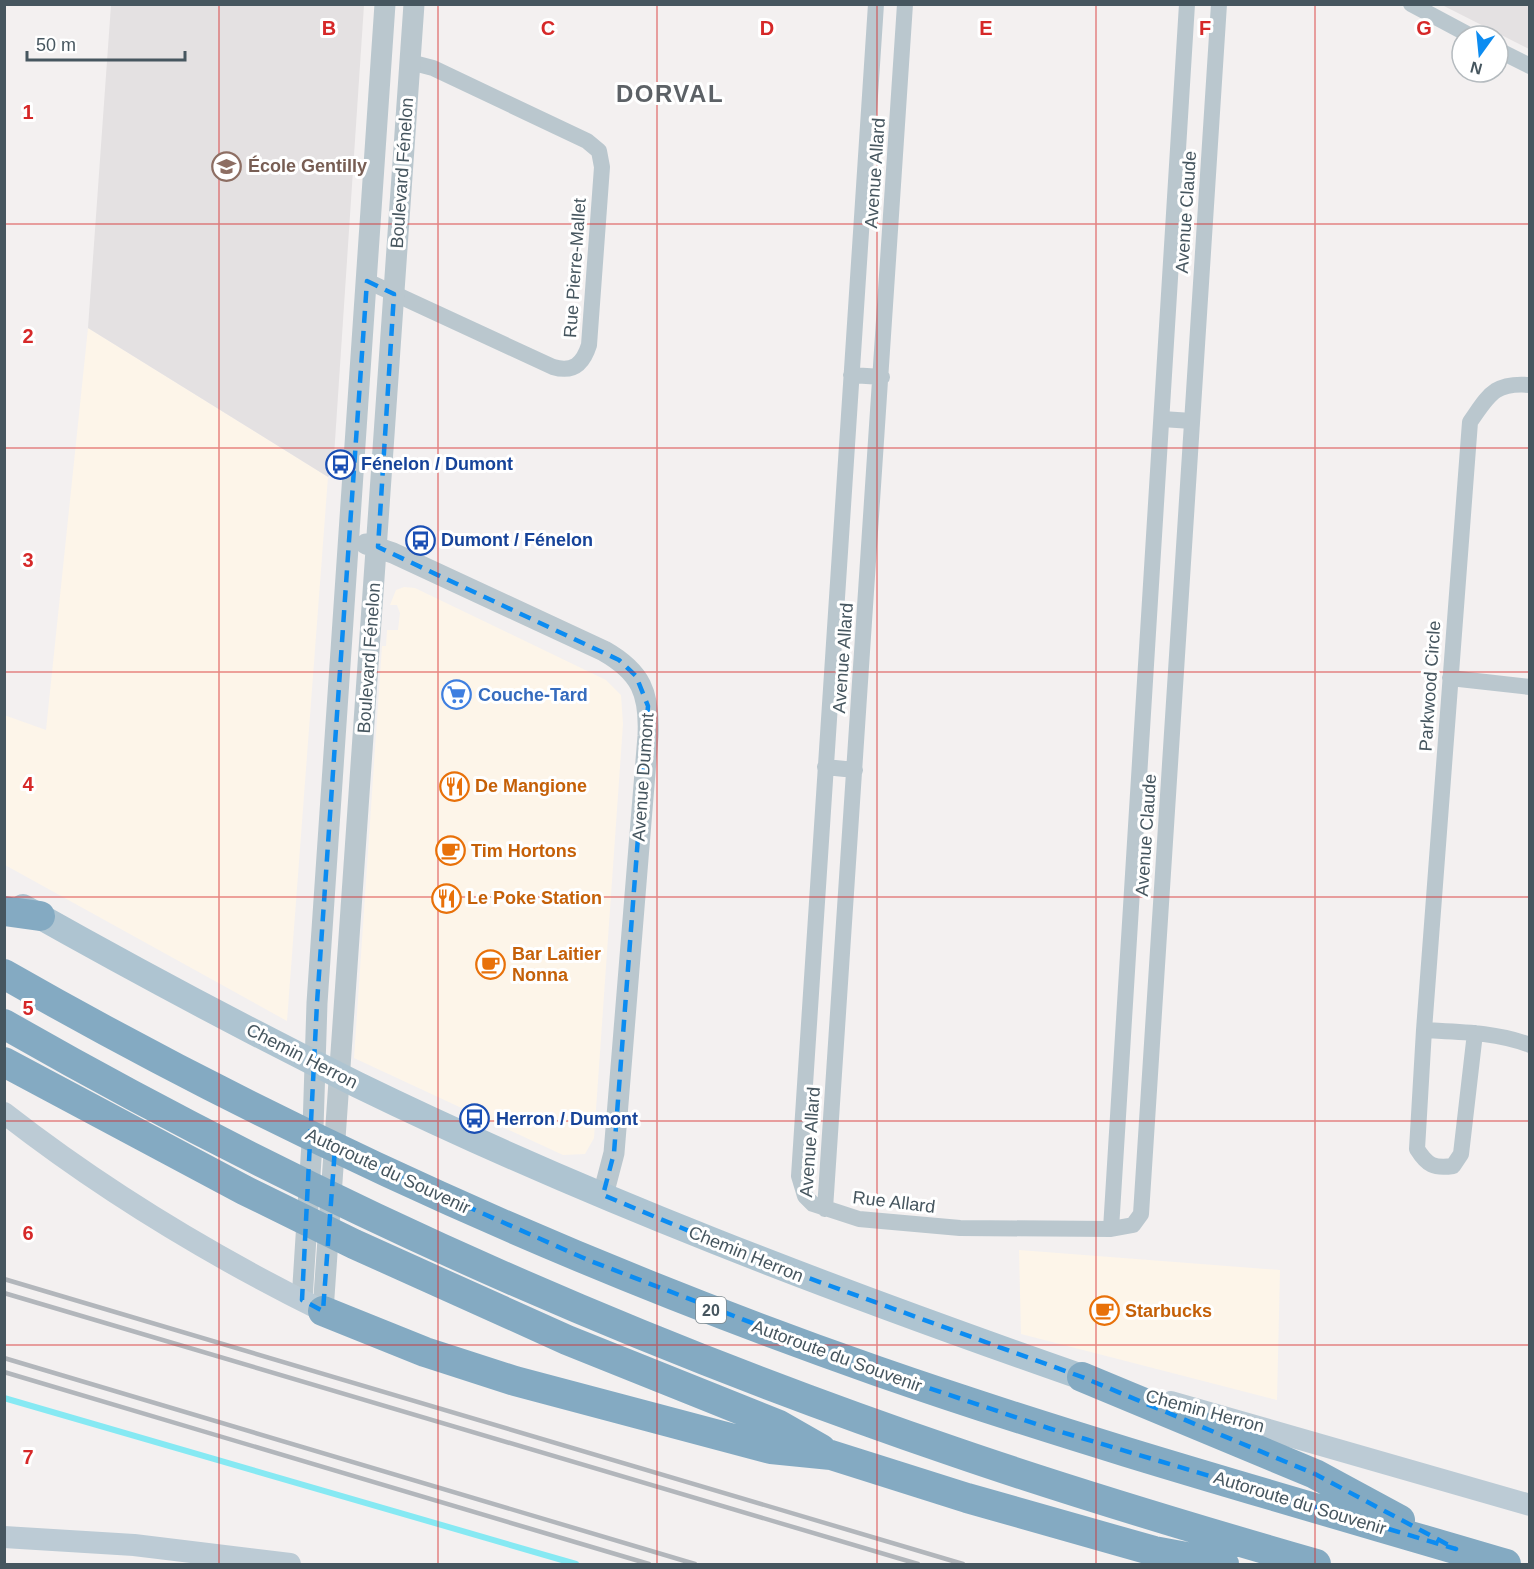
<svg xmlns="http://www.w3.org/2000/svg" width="1534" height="1569" viewBox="0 0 1534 1569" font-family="Arial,sans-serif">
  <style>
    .commercial { fill: #fdf5e9 }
    .education { fill: #e4e1e2 }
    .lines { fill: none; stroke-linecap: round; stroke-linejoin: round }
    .stream { stroke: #86e9f3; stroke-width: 6 }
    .minor { stroke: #bac7ce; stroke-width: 16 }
    .tertiary { stroke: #bac7ce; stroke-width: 21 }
    .secondary { stroke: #bccbd5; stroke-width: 22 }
    .primary { stroke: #aec4d1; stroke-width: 26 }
    .motorway { stroke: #84aac2; stroke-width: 30 }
    .rail { stroke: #b2b6bb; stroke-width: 4.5 }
    .marked { fill: none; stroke: #0c8cf1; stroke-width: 4.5; stroke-dasharray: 12 8; stroke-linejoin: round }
    .grid { fill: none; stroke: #d62828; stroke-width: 1.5; stroke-opacity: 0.55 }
    .labels { text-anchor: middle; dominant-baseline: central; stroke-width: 6; stroke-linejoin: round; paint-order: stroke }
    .shield { fill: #fff; stroke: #7e898f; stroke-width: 1.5 }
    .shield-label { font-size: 16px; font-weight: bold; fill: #46565f }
    .education-label { font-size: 18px; font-weight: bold; fill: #785e54; stroke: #fff; text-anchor: start }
    .street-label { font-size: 18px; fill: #46565f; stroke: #fff }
    .transit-label { font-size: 18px; font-weight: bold; fill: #164399; stroke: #fff; text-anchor: start }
    .shop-label { font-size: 18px; font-weight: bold; fill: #366cbe; stroke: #fff; text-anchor: start }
    .food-label { font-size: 18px; font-weight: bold; fill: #c56008; stroke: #fff; text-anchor: start }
    .district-label { font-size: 24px; font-weight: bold; letter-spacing: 1.5px; fill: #5c6166; stroke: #fff }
    .grid-label { font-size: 20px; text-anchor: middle; font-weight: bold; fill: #d62828; stroke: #fff; stroke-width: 6; stroke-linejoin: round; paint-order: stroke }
  </style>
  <rect width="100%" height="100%" fill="#f3f0f0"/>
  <path class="commercial" d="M88 328 328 477 287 1021 5 865 4 715 46 730Z
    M404 587 415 588 606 680 621 695 623 724 594 1138 585 1154 563 1155 354 1058 382 646H386L387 630H398L400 613 397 605H390L396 590Z
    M1019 1250 1280 1270 1277 1400 1021 1334Z"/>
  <path class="education" d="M111 5H364L333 471 328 477 88 328Z
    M1442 5H1529V49Z"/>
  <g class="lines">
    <path class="stream" d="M4 1398 576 1564"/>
    <path class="minor" d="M876 4 799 1176 805 1196 813 1204 859 1219 960 1228 1111 1229 1133 1225 1141 1214 1219 4
      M1411 4 1471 36
      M1498 50 1530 66
      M367 281 553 367C573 373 583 364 589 345L602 167 599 151 587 141 433 68 410 62
      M851 375 882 377
      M1530 385C1494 382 1489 395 1470 422L1424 1030C1460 1032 1495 1032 1530 1045
      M1162 419 1192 421
      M1450 678 1530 687
      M825 767 855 770
      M1424 1030 1417 1149C1427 1165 1434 1169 1453 1166L1461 1154 1475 1033
      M825 1209 905 4
      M1111 1229 1187 4"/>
    <path class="tertiary" d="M366 544 393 553 604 651C641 672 650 693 648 736L614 1153 603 1195
      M302 1300 313 1128 317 1003 385 4
      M323 1311 414 4"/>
    <path class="secondary" d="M4 1113C104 1191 210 1255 323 1311
      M1171 1402 1530 1505
      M4 1537 134 1545 290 1564"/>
    <path class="primary" d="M23 907C133 969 245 1029 358 1085 592 1199 836 1291 1082 1377"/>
    <path class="motorway" d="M4 911 40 916
      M4 974C282 1133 575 1265 877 1371 1084 1443 1296 1502 1506 1564
      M4 1024C306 1197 626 1340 955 1452 1074 1493 1195 1529 1316 1564
      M4 1062 244 1190 354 1244 567 1340 779 1425 821 1449
      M323 1311 425 1352 515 1381 771 1449 831 1455 967 1498 1154 1551 1224 1564
      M1082 1377 1315 1474 1400 1520"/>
    <path class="rail" d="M4 1279 963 1564
      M4 1293 918 1564
      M4 1358 695 1564
      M4 1372 649 1564"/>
  </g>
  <path class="marked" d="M367 281 394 294 378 547 619 660 636 676 648 706 614 1153 603 1195 756 1259 1082 1377 1315 1474 1456 1549 1048 1428 872 1369 588 1260 335 1148 323 1311 302 1300 317 1003Z"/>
  <path class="grid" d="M219 4V1564M438 4V1564M657 4V1564M877 4V1564M1096 4V1564M1315 4V1564M4 224H1530M4 448H1530M4 672H1530M4 897H1530M4 1121H1530M4 1345H1530"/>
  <defs>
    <symbol id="school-ring" viewBox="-11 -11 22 22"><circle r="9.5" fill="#fff" stroke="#8d6e63" stroke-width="1.5"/><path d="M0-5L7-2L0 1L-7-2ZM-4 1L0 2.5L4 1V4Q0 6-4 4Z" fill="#8d6e63"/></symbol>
    <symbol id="bus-ring" viewBox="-11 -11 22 22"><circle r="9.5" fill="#fff" stroke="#1a4fb4" stroke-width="1.5"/><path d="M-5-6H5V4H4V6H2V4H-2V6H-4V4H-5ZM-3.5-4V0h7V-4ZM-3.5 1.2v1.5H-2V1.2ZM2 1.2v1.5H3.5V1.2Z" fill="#1a4fb4"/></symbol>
    <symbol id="supermarket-ring" viewBox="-11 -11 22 22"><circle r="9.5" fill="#fff" stroke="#3f7fe0" stroke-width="1.5"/><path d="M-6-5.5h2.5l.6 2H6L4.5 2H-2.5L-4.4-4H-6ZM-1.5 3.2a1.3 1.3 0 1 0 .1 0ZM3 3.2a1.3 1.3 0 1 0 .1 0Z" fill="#3f7fe0"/></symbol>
    <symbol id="restaurant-ring" viewBox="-11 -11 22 22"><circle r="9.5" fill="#fff" stroke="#e8710a" stroke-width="1.5"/><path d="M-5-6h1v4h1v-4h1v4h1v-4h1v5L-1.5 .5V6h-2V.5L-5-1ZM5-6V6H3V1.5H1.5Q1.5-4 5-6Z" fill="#e8710a"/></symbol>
    <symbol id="cafe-ring" viewBox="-11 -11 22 22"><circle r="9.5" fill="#fff" stroke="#e8710a" stroke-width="1.5"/><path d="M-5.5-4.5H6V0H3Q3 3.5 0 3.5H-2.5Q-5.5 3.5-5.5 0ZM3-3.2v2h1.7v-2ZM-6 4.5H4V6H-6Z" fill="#e8710a"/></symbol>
  </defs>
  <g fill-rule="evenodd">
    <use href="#school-ring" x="210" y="150" width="33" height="33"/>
    <use href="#bus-ring" x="324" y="448" width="33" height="33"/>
    <use href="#bus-ring" x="404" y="524" width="33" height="33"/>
    <use href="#supermarket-ring" x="440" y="678" width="33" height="33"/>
    <use href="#restaurant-ring" x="438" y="770" width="33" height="33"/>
    <use href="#cafe-ring" x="434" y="834" width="33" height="33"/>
    <use href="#restaurant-ring" x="430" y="882" width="33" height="33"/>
    <use href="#cafe-ring" x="474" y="948" width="33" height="33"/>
    <use href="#bus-ring" x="458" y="1102" width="33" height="33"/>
    <use href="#cafe-ring" x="1088" y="1294" width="33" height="33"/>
  </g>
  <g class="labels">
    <rect class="shield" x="696" y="1297" width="30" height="26" rx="4.5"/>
    <g class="shield-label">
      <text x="711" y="1310">20</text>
    </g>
    <g class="education-label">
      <text x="248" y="166">École Gentilly</text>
    </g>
    <g class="street-label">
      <text transform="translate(402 173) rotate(-86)">Boulevard Fénelon</text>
      <text transform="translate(875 173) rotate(-86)">Avenue Allard</text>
      <text transform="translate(1186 212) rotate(-86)">Avenue Claude</text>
      <text transform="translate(575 268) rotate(-86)">Rue Pierre-Mallet</text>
      <text transform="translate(369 658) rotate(-86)">Boulevard Fénelon</text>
      <text transform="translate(843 658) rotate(-86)">Avenue Allard</text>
      <text transform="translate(1430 686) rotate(-86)">Parkwood Circle</text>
      <text transform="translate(643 777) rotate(-86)">Avenue Dumont</text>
      <text transform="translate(1146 835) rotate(-86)">Avenue Claude</text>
      <text transform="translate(302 1056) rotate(27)">Chemin Herron</text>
      <text transform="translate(810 1142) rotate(-86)">Avenue Allard</text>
      <text transform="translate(388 1171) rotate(25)">Autoroute du Souvenir</text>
      <text transform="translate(894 1202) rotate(7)">Rue Allard</text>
      <text transform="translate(746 1254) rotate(22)">Chemin Herron</text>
      <text transform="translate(837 1356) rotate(20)">Autoroute du Souvenir</text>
      <text transform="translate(1205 1411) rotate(15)">Chemin Herron</text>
      <text transform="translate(1300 1503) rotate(17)">Autoroute du Souvenir</text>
    </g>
    <g class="transit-label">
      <text x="361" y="464">Fénelon / Dumont</text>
      <text x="441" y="540">Dumont / Fénelon</text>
      <text x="496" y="1119">Herron / Dumont</text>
    </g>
    <g class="shop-label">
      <text x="478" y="695">Couche-Tard</text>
    </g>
    <g class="food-label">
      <text x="475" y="786">De Mangione</text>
      <text x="471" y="851">Tim Hortons</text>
      <text x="467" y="898">Le Poke Station</text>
      <text x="512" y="954">Bar Laitier<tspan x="512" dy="21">Nonna</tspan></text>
      <text x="1125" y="1311">Starbucks</text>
    </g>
    <g class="district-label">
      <text x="670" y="93">DORVAL</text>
    </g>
  </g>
  <g class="grid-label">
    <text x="329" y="35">B</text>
    <text x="548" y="35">C</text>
    <text x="767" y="35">D</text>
    <text x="986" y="35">E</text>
    <text x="1205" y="35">F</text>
    <text x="1424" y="35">G</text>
    <text x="28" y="119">1</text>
    <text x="28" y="343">2</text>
    <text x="28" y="567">3</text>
    <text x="28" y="791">4</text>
    <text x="28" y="1015">5</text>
    <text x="28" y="1240">6</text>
    <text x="28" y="1464">7</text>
  </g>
  <rect width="1534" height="1569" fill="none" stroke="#46565f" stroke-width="12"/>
  <g transform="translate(1480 54) rotate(195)"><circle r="28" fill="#ffffff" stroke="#b5bbbf" stroke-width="1.5"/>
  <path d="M0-4.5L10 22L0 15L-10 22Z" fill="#0c8cf1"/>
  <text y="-9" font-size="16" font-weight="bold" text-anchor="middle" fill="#46565f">N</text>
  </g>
  <path d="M27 51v9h158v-9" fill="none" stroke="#46565f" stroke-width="3"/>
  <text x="36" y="51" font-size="18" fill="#46565f" stroke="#ffffff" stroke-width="4.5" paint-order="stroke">50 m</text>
</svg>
